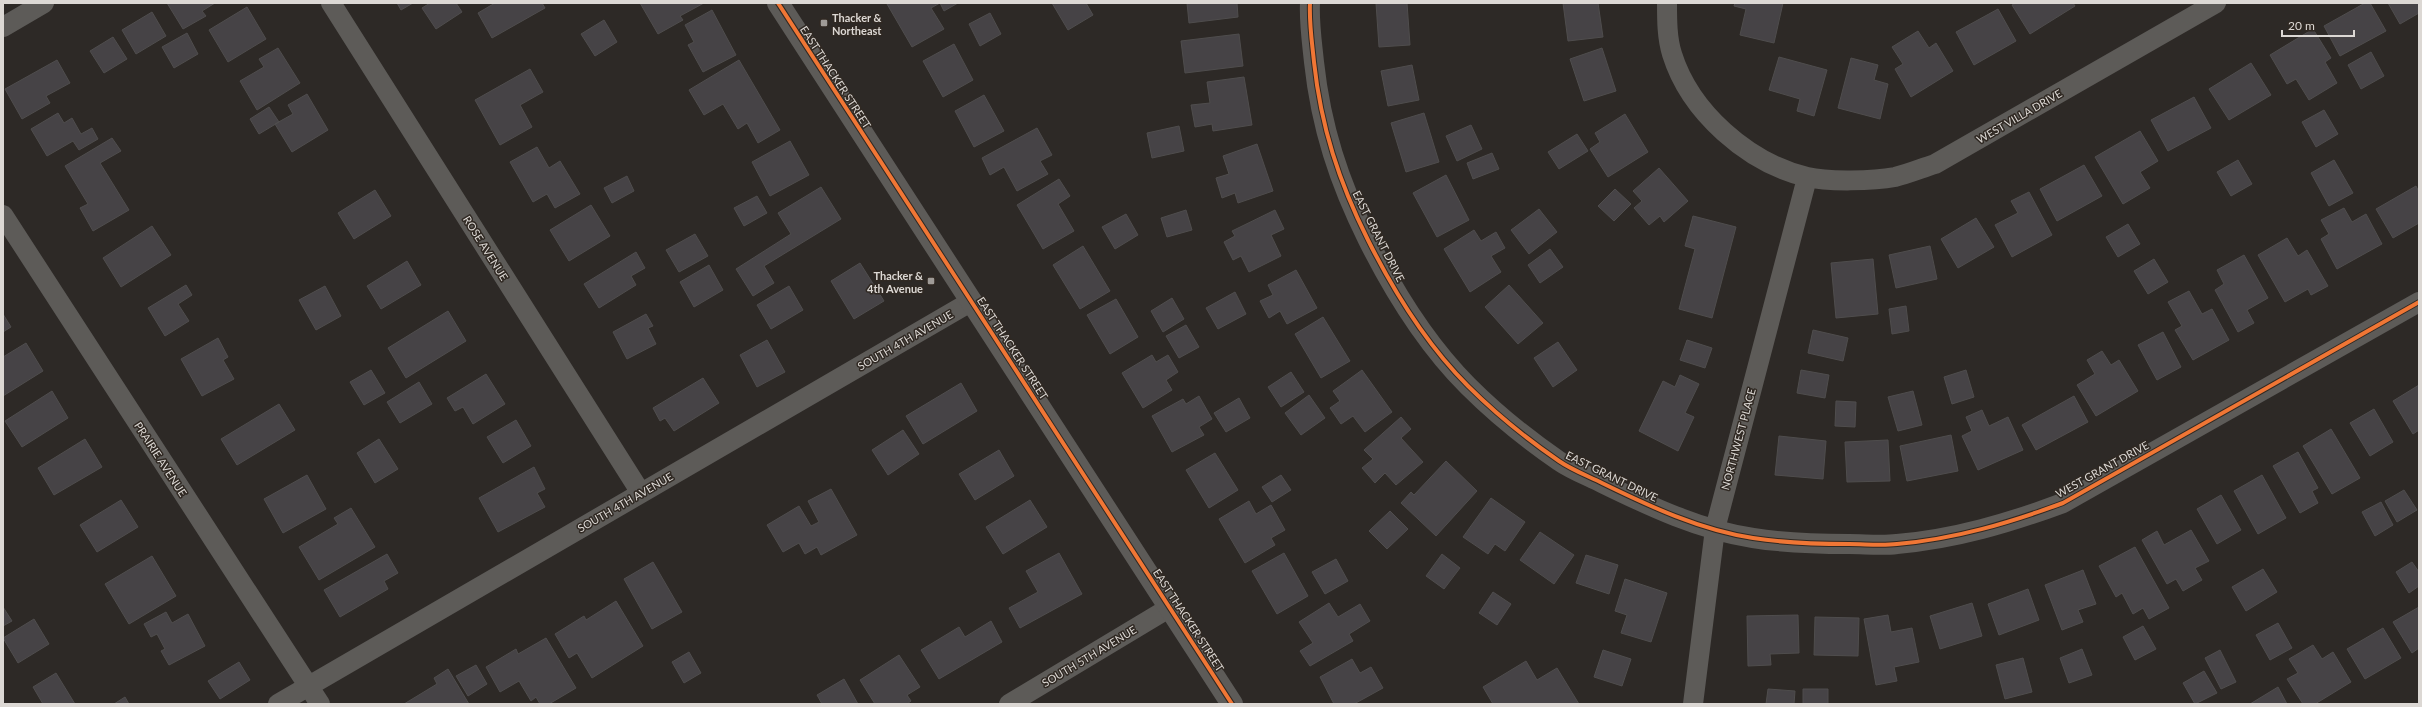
<svg xmlns="http://www.w3.org/2000/svg" width="2422" height="707" viewBox="0 0 2422 707" font-family="Lato,sans-serif">
  <style>
    .building { fill: #464346; stroke: #4f4d4d }
    .lines { fill: none; stroke-linecap: round; stroke-linejoin: round }
    .street { stroke: #5d5b58; stroke-width: 20 }
    .secondary { stroke: #5d5b58; stroke-width: 22 }
    .cycleway-casing { stroke: #302923; stroke-width: 6 }
    .cycleway { stroke: #f07635; stroke-width: 4 }
    .poi-dot { fill: #9f9b97; stroke: #302923; stroke-width: 1.5 }
    .labels { text-anchor: middle; dominant-baseline: central; stroke-width: 3; stroke-linejoin: round; paint-order: stroke }
    .poi-label { font-size: 11px; font-weight: bold; fill: #dcd8d4; stroke: #302923; text-anchor: start }
    .street-label { font-size: 11px; fill: #dcd8d4; stroke: #302923 }
  </style>
  <rect width="100%" height="100%" fill="#2d2926"/>
  <path class="building" d="M167 3H215L202 11 206 16 183 29Z
    M397 3H413L401 10Z
    M430 3H456L462 12 436 29 422 8Z
    M495 3H542L545 8 492 38 478 13Z
    M640 3H704L680 16 683 20 658 34Z
    M889 3H958L944 11 940 3 931 8 944 29 912 47 887 4Z
    M1052 3H1086L1093 15 1068 30Z
    M1187 3H1237L1238 17 1189 23Z
    M1376 3H1407L1410 45 1379 47Z
    M1563 3H1598L1603 37 1568 41Z
    M1735 3H1783L1774 43 1740 35 1746 9 1734 6Z
    M2016 3H2073L2075 6 2030 34 2012 5Z
    M2365 3H2370L2386 31 2340 56 2324 26Z
    M2388 3H2419V13L2400 24Z
    M247 7 266 39 228 62 209 30Z
    M1998 9 2016 41 1974 65 1956 32Z
    M712 10 736 55 703 72 688 45 694 42 685 25Z
    M152 12 166 36 136 54 122 30Z
    M990 13 1001 34 980 46 969 24Z
    M604 20 617 42 595 56 581 34Z
    M2313 29 2331 58 2325 62 2337 83 2309 100 2296 79 2287 84 2270 55Z
    M1918 31 1929 48 1936 43 1953 71 1911 97 1895 69 1903 64 1892 47Z
    M187 33 198 54 174 68 162 47Z
    M1239 34 1243 66 1185 73 1181 41Z
    M113 37 127 59 104 73 90 51Z
    M954 44 973 80 943 97 923 61Z
    M278 48 300 83 257 110 240 81 264 67 259 59Z
    M1602 48 1616 91 1584 101 1570 59Z
    M2371 52 2384 76 2361 89 2348 65Z
    M1779 57 1827 70 1814 116 1797 111 1800 99 1769 90Z
    M1851 58 1878 65 1874 80 1888 84 1880 119 1838 108Z
    M57 60 70 83 46 96 50 103 22 119 5 89Z
    M739 60 780 130 758 143 747 123 738 129 723 104 704 115 689 90Z
    M2251 63 2271 95 2229 120 2209 89Z
    M1412 65 1419 100 1388 106 1381 71Z
    M530 69 543 92 520 105 532 127 500 145 475 100Z
    M1244 77 1252 125 1213 131 1212 124 1195 127 1191 105 1210 103 1207 82Z
    M307 94 328 130 292 152 275 124 293 114 288 105Z
    M984 95 1004 131 974 147 955 111Z
    M2194 97 2211 128 2168 151 2151 120Z
    M269 107 279 122 259 134 250 119Z
    M2324 110 2338 134 2316 147 2302 122Z
    M58 113 64 123 72 118 81 134 92 128 98 139 79 150 73 141 47 156 31 129Z
    M1424 113 1439 162 1406 172 1391 123Z
    M1625 114 1648 152 1608 177 1590 149 1600 142 1595 133Z
    M1471 125 1482 149 1457 161 1446 136Z
    M1179 126 1184 151 1152 158 1147 133Z
    M1037 128 1052 155 1040 161 1048 174 1017 191 1004 167 990 175 982 158Z
    M2140 131 2158 161 2140 172 2150 188 2123 204 2095 157Z
    M1577 134 1588 151 1559 169 1548 152Z
    M112 138 121 151 100 163 129 210 93 231 80 208 88 204 65 166Z
    M790 141 809 175 770 196 752 162Z
    M1257 144 1273 191 1238 203 1235 193 1222 198 1216 178 1229 174 1223 156Z
    M537 147 549 168 560 161 580 194 555 208 547 194 533 202 510 162Z
    M1492 153 1499 169 1473 179 1467 163Z
    M2238 160 2252 184 2231 196 2217 172Z
    M2334 160 2353 193 2329 206 2311 173Z
    M2084 165 2102 196 2057 221 2040 189Z
    M1659 168 1688 201 1664 222 1660 216 1649 225 1634 208 1642 201 1633 191Z
    M1446 175 1469 220 1437 237 1413 193Z
    M627 176 634 191 612 203 604 188Z
    M1059 179 1070 196 1058 204 1074 231 1043 249 1017 205Z
    M2416 186 2419 192V223L2393 238 2376 209Z
    M821 187 841 219 764 266 774 283 753 296 736 269 791 234 778 213Z
    M1615 189 1631 204 1614 221 1598 206Z
    M375 190 391 216 354 239 338 213Z
    M2029 192 2052 235 2012 257 1995 225 2018 213 2011 201Z
    M757 196 767 213 744 226 734 208Z
    M591 205 610 236 569 261 550 230Z
    M2344 208 2352 222 2366 214 2382 244 2337 269 2321 239 2329 234 2321 220Z
    M1539 209 1557 232 1529 254 1511 230Z
    M1186 210 1192 230 1167 237 1161 218Z
    M1275 210 1284 229 1271 235 1281 256 1249 272 1241 256 1233 260 1224 242 1235 236 1232 231Z
    M1126 214 1138 235 1115 249 1102 227Z
    M1693 216 1736 227 1712 318 1679 309 1695 249 1685 246Z
    M1976 218 1994 247 1958 268 1941 239Z
    M2128 224 2140 244 2118 257 2106 237Z
    M152 226 171 255 121 287 103 258Z
    M1474 230 1481 241 1496 232 1505 248 1491 256 1501 272 1470 292 1444 249Z
    M695 234 708 256 679 272 666 250Z
    M2287 238 2298 256 2307 250 2328 286 2311 295 2308 289 2285 302 2258 255Z
    M1083 246 1110 291 1080 309 1053 265Z
    M1930 246 1937 279 1896 288 1889 255Z
    M1550 249 1563 267 1540 283 1528 265Z
    M636 252 645 268 631 276 636 285 599 308 584 284Z
    M2244 255 2268 298 2247 310 2254 323 2238 332 2215 290 2224 284 2217 270Z
    M1873 259 1878 314 1836 318 1831 263Z
    M2154 259 2168 282 2148 294 2134 271Z
    M407 261 421 285 381 309 367 286Z
    M860 263 884 301 854 319 831 281Z
    M709 265 723 290 694 307 680 282Z
    M1296 270 1317 308 1287 324 1280 311 1269 318 1260 301 1273 295 1268 285Z
    M186 285 192 295 178 304 189 321 165 336 148 308Z
    M1509 285 1543 323 1518 344 1485 307Z
    M325 286 341 316 316 330 299 300Z
    M789 286 803 310 771 329 757 305Z
    M2189 291 2202 314 2212 309 2229 340 2193 360 2175 330 2182 326 2168 302Z
    M1235 292 1246 314 1218 329 1206 308Z
    M1172 298 1184 319 1163 332 1151 311Z
    M1116 299 1138 337 1110 354 1087 315Z
    M1906 306 1909 331 1892 334 1889 309Z
    M448 311 466 341 406 378 388 348Z
    M3 314 11 327 3 332Z
    M646 314 653 326 648 328 656 344 627 359 613 332Z
    M1323 317 1350 361 1321 378 1295 334Z
    M1186 325 1199 347 1179 358 1166 336Z
    M1813 330 1848 338 1843 361 1808 353Z
    M2163 332 2181 367 2157 380 2138 345Z
    M218 338 228 357 223 360 234 379 202 396 181 359Z
    M767 340 785 372 757 387 740 355Z
    M1687 340 1712 348 1705 368 1680 360Z
    M1558 342 1577 370 1553 387 1534 358Z
    M26 343 43 371 3 396V357Z
    M2102 351 2111 365 2119 360 2138 391 2096 416 2077 385 2095 374 2087 360Z
    M1152 355 1156 362 1168 355 1178 372 1166 380 1172 390 1143 408 1122 373Z
    M371 370 385 393 364 405 350 382Z
    M1362 370 1392 412 1365 432 1353 416 1341 424 1330 408 1340 401 1333 391Z
    M1801 370 1829 375 1825 398 1797 393Z
    M1966 370 1974 397 1952 404 1944 377Z
    M1291 372 1304 392 1281 407 1268 387Z
    M486 374 505 404 473 424 463 407 455 411 447 398Z
    M1680 375 1699 384 1685 413 1694 417 1678 451 1639 431 1663 381 1675 387Z
    M703 378 719 403 674 431 665 418 660 421 653 408Z
    M419 382 432 404 400 423 387 402Z
    M961 383 977 411 923 444 906 416Z
    M2419 385V430L2413 434 2393 401Z
    M52 391 68 418 22 447 5 421Z
    M1913 391 1922 425 1898 431 1888 397Z
    M1309 395 1325 418 1301 435 1285 413Z
    M1199 396 1212 419 1199 427 1204 435 1172 452 1152 416 1183 399 1186 404Z
    M2074 396 2088 422 2036 450 2022 425Z
    M1239 398 1250 418 1226 432 1214 413Z
    M1836 401 1856 402 1855 427 1835 426Z
    M279 404 295 430 237 465 221 439Z
    M2374 409 2393 442 2370 456 2350 423Z
    M1982 410 1989 426 2008 417 2023 450 1978 470 1962 436 1972 431 1966 417Z
    M1401 417 1411 429 1401 438 1423 462 1396 485 1385 473 1375 483 1362 468 1373 459 1364 450Z
    M516 420 531 446 503 463 487 437Z
    M2331 429 2360 478 2332 494 2303 446Z
    M903 430 919 454 888 475 872 450Z
    M1951 435 1958 471 1907 481 1900 446Z
    M1779 436 1826 441 1823 479 1775 475Z
    M85 439 102 467 54 495 38 468Z
    M379 439 398 469 375 483 357 453Z
    M1888 440 1890 481 1847 482 1845 442Z
    M999 450 1014 476 975 500 959 474Z
    M2298 452 2318 488 2312 491 2318 503 2300 513 2273 466Z
    M1215 453 1238 490 1209 508 1186 470Z
    M1446 461 1477 491 1436 536 1401 503 1411 492 1414 495Z
    M534 467 545 489 537 493 545 507 498 532 479 498Z
    M307 475 326 509 283 533 264 499Z
    M1281 475 1291 490 1272 502 1262 487Z
    M2262 475 2286 518 2258 534 2234 491Z
    M831 489 857 535 821 555 817 547 805 554 799 543 783 552 767 525 799 506 811 526 819 522 808 501Z
    M2404 490 2417 510 2397 522 2385 501Z
    M2221 495 2241 530 2217 544 2197 509Z
    M1491 498 1525 522 1505 551 1495 544 1488 554 1463 537Z
    M121 500 138 527 97 552 80 525Z
    M1030 500 1047 527 1003 554 986 527Z
    M1249 501 1256 514 1271 505 1285 530 1271 538 1275 545 1245 563 1219 519Z
    M2381 502 2393 525 2375 536 2362 512Z
    M351 508 375 547 319 580 299 547 338 524 334 518Z
    M1390 511 1408 529 1387 549 1369 531Z
    M2191 530 2209 561 2195 568 2202 580 2183 591 2176 579 2167 584 2142 540 2157 531 2164 545Z
    M1540 532 1574 555 1554 584 1520 560Z
    M2135 547 2169 608 2149 619 2143 608 2133 614 2122 593 2116 597 2099 566Z
    M1059 553 1082 594 1020 628 1009 608 1038 592 1026 571Z
    M1284 553 1308 596 1277 614 1252 571Z
    M387 554 398 573 384 581 388 589 340 617 324 590Z
    M1442 554 1460 568 1444 589 1426 576Z
    M1586 555 1618 565 1609 594 1576 583Z
    M152 556 176 596 129 624 105 584Z
    M1336 559 1348 581 1325 594 1312 572Z
    M653 562 682 612 652 629 624 579Z
    M2412 562 2419 572V586L2409 593 2396 572Z
    M2263 569 2277 592 2246 611 2232 587Z
    M2083 570 2096 604 2078 610 2083 622 2062 630 2045 585Z
    M1625 579 1667 593 1651 642 1621 633 1627 615 1615 611Z
    M2028 589 2039 620 1999 635 1988 604Z
    M1493 592 1511 604 1497 625 1479 613Z
    M616 601 643 646 592 678 577 653 569 658 555 634 584 616 586 620Z
    M1329 603 1338 617 1360 604 1370 621 1349 634 1353 641 1310 666 1300 651 1313 643 1299 622Z
    M1972 603 1982 636 1940 649 1930 616Z
    M3 607 12 621 3 626Z
    M2419 607V648L2412 653 2393 622Z
    M166 612 172 623 188 614 205 646 169 665 161 651 165 649 157 634 151 637 144 624Z
    M1798 615 1799 653 1770 654 1771 665 1748 666 1747 616Z
    M1888 615 1891 632 1912 628 1919 662 1894 667 1897 681 1876 685 1864 619Z
    M1815 617 1859 618 1858 656 1814 655Z
    M34 619 49 644 18 663 3 638Z
    M991 621 1002 642 939 679 921 650 959 627 965 637Z
    M2278 623 2292 648 2270 660 2256 635Z
    M2143 626 2156 649 2135 660 2123 637Z
    M2383 628 2401 658 2365 679 2347 649Z
    M546 638 576 688 549 704H540L536 697 531 701 519 681 500 692 486 667 516 649 518 654Z
    M2313 645 2322 659 2333 652 2351 682 2315 704H2303L2287 679 2298 673 2289 659Z
    M2082 649 2092 675 2069 683 2060 658Z
    M1603 650 1631 659 1622 686 1594 677Z
    M2220 650 2236 682 2221 689 2205 658Z
    M689 652 701 673 684 683 672 662Z
    M899 655 920 687 907 695 911 701 907 704H875L860 680Z
    M2023 658 2032 692 2005 699 1996 665Z
    M1352 659 1360 673 1371 667 1383 688 1354 704H1334L1320 677Z
    M1526 661 1537 680 1557 668 1579 704H1493L1483 687Z
    M239 662 250 680 220 699 208 681Z
    M476 665 487 684 468 696 456 676Z
    M448 669 469 704H404L437 684 434 678Z
    M2204 671 2217 693 2195 704 2183 683Z
    M56 673 75 704H43L33 687Z
    M844 679 858 704H822L817 695Z
    M2278 687 2287 704H2250Z
    M1768 689 1795 691 1794 704H1766Z
    M1803 689H1828V704H1803Z
    M125 697 129 704H114Z"/>
  <g class="lines">
    <path class="street" d="M331 3 641 493
      M1310 3C1309 23 1312 42 1314 62 1321 127 1339 182 1368 240 1394 292 1427 345 1468 386 1495 413 1527 439 1559 461 1572 470 1588 476 1602 483 1649 506 1700 530 1753 538 1784 543 1817 544 1849 544 1865 544 1881 546 1897 544 1955 539 2009 523 2063 503L2419 302
      M1667 3C1667 20 1667 38 1672 54 1690 112 1748 163 1807 177 1827 182 1874 181 1895 177 1908 174 1922 168 1935 164L2216 3
      M3 27 44 3
      M3 215 320 704
      M278 704 972 301
      M1009 704 1169 608
      M1693 704 1715 529 1807 178"/>
    <path class="secondary" d="M778 3 1232 704"/>
    <defs>
      <path id="cycleway" d="M778 3 1232 704
        M1310 3C1309 23 1312 42 1314 62 1321 127 1339 182 1368 240 1394 292 1427 345 1468 386 1495 413 1527 439 1559 461 1572 470 1588 476 1602 483 1649 506 1700 530 1753 538 1784 543 1817 544 1849 544 1865 544 1881 546 1897 544 1955 539 2009 523 2063 503L2419 302"/>
    </defs>
    <use href="#cycleway" class="cycleway-casing"/>
    <use href="#cycleway" class="cycleway"/>
  </g>
  <g class="poi-dot">
    <rect x="820" y="19" width="8" height="8" rx="2"/>
    <rect x="927" y="277" width="8" height="8" rx="2"/>
  </g>
  <g class="labels">
    <g class="poi-label">
      <text x="832" y="17">Thacker &amp;<tspan x="832" dy="13">Northeast</tspan></text>
      <text x="923" y="275" text-anchor="end">Thacker &amp;<tspan x="923" dy="13">4th Avenue</tspan></text>
    </g>
    <g class="street-label">
      <text transform="translate(836 77) rotate(57)">EAST THACKER STREET</text>
      <text transform="translate(2019 116) rotate(-30)">WEST VILLA DRIVE</text>
      <text transform="translate(1379 236) rotate(63)">EAST GRANT DRIVE</text>
      <text transform="translate(486 248) rotate(58)">ROSE AVENUE</text>
      <text transform="translate(905 340) rotate(-30)">SOUTH 4TH AVENUE</text>
      <text transform="translate(1013 348) rotate(57)">EAST THACKER STREET</text>
      <text transform="translate(1738 439) rotate(-75)">NORTHWEST PLACE</text>
      <text transform="translate(161 459) rotate(57)">PRAIRIE AVENUE</text>
      <text transform="translate(2102 469) rotate(-29)">WEST GRANT DRIVE</text>
      <text transform="translate(1612 476) rotate(26)">EAST GRANT DRIVE</text>
      <text transform="translate(625 502) rotate(-30)">SOUTH 4TH AVENUE</text>
      <text transform="translate(1189 620) rotate(57)">EAST THACKER STREET</text>
      <text transform="translate(1089 656) rotate(-31)">SOUTH 5TH AVENUE</text>
    </g>
  </g>
  <rect width="2422" height="707" fill="none" stroke="#dcd8d4" stroke-width="8"/>
  <path d="M2282 30v6h72v-6" fill="none" stroke="#dcd8d4" stroke-width="2"/>
  <text x="2288" y="30" font-size="12" fill="#dcd8d4" stroke="#302923" stroke-width="3" paint-order="stroke">20 m</text>
</svg>
